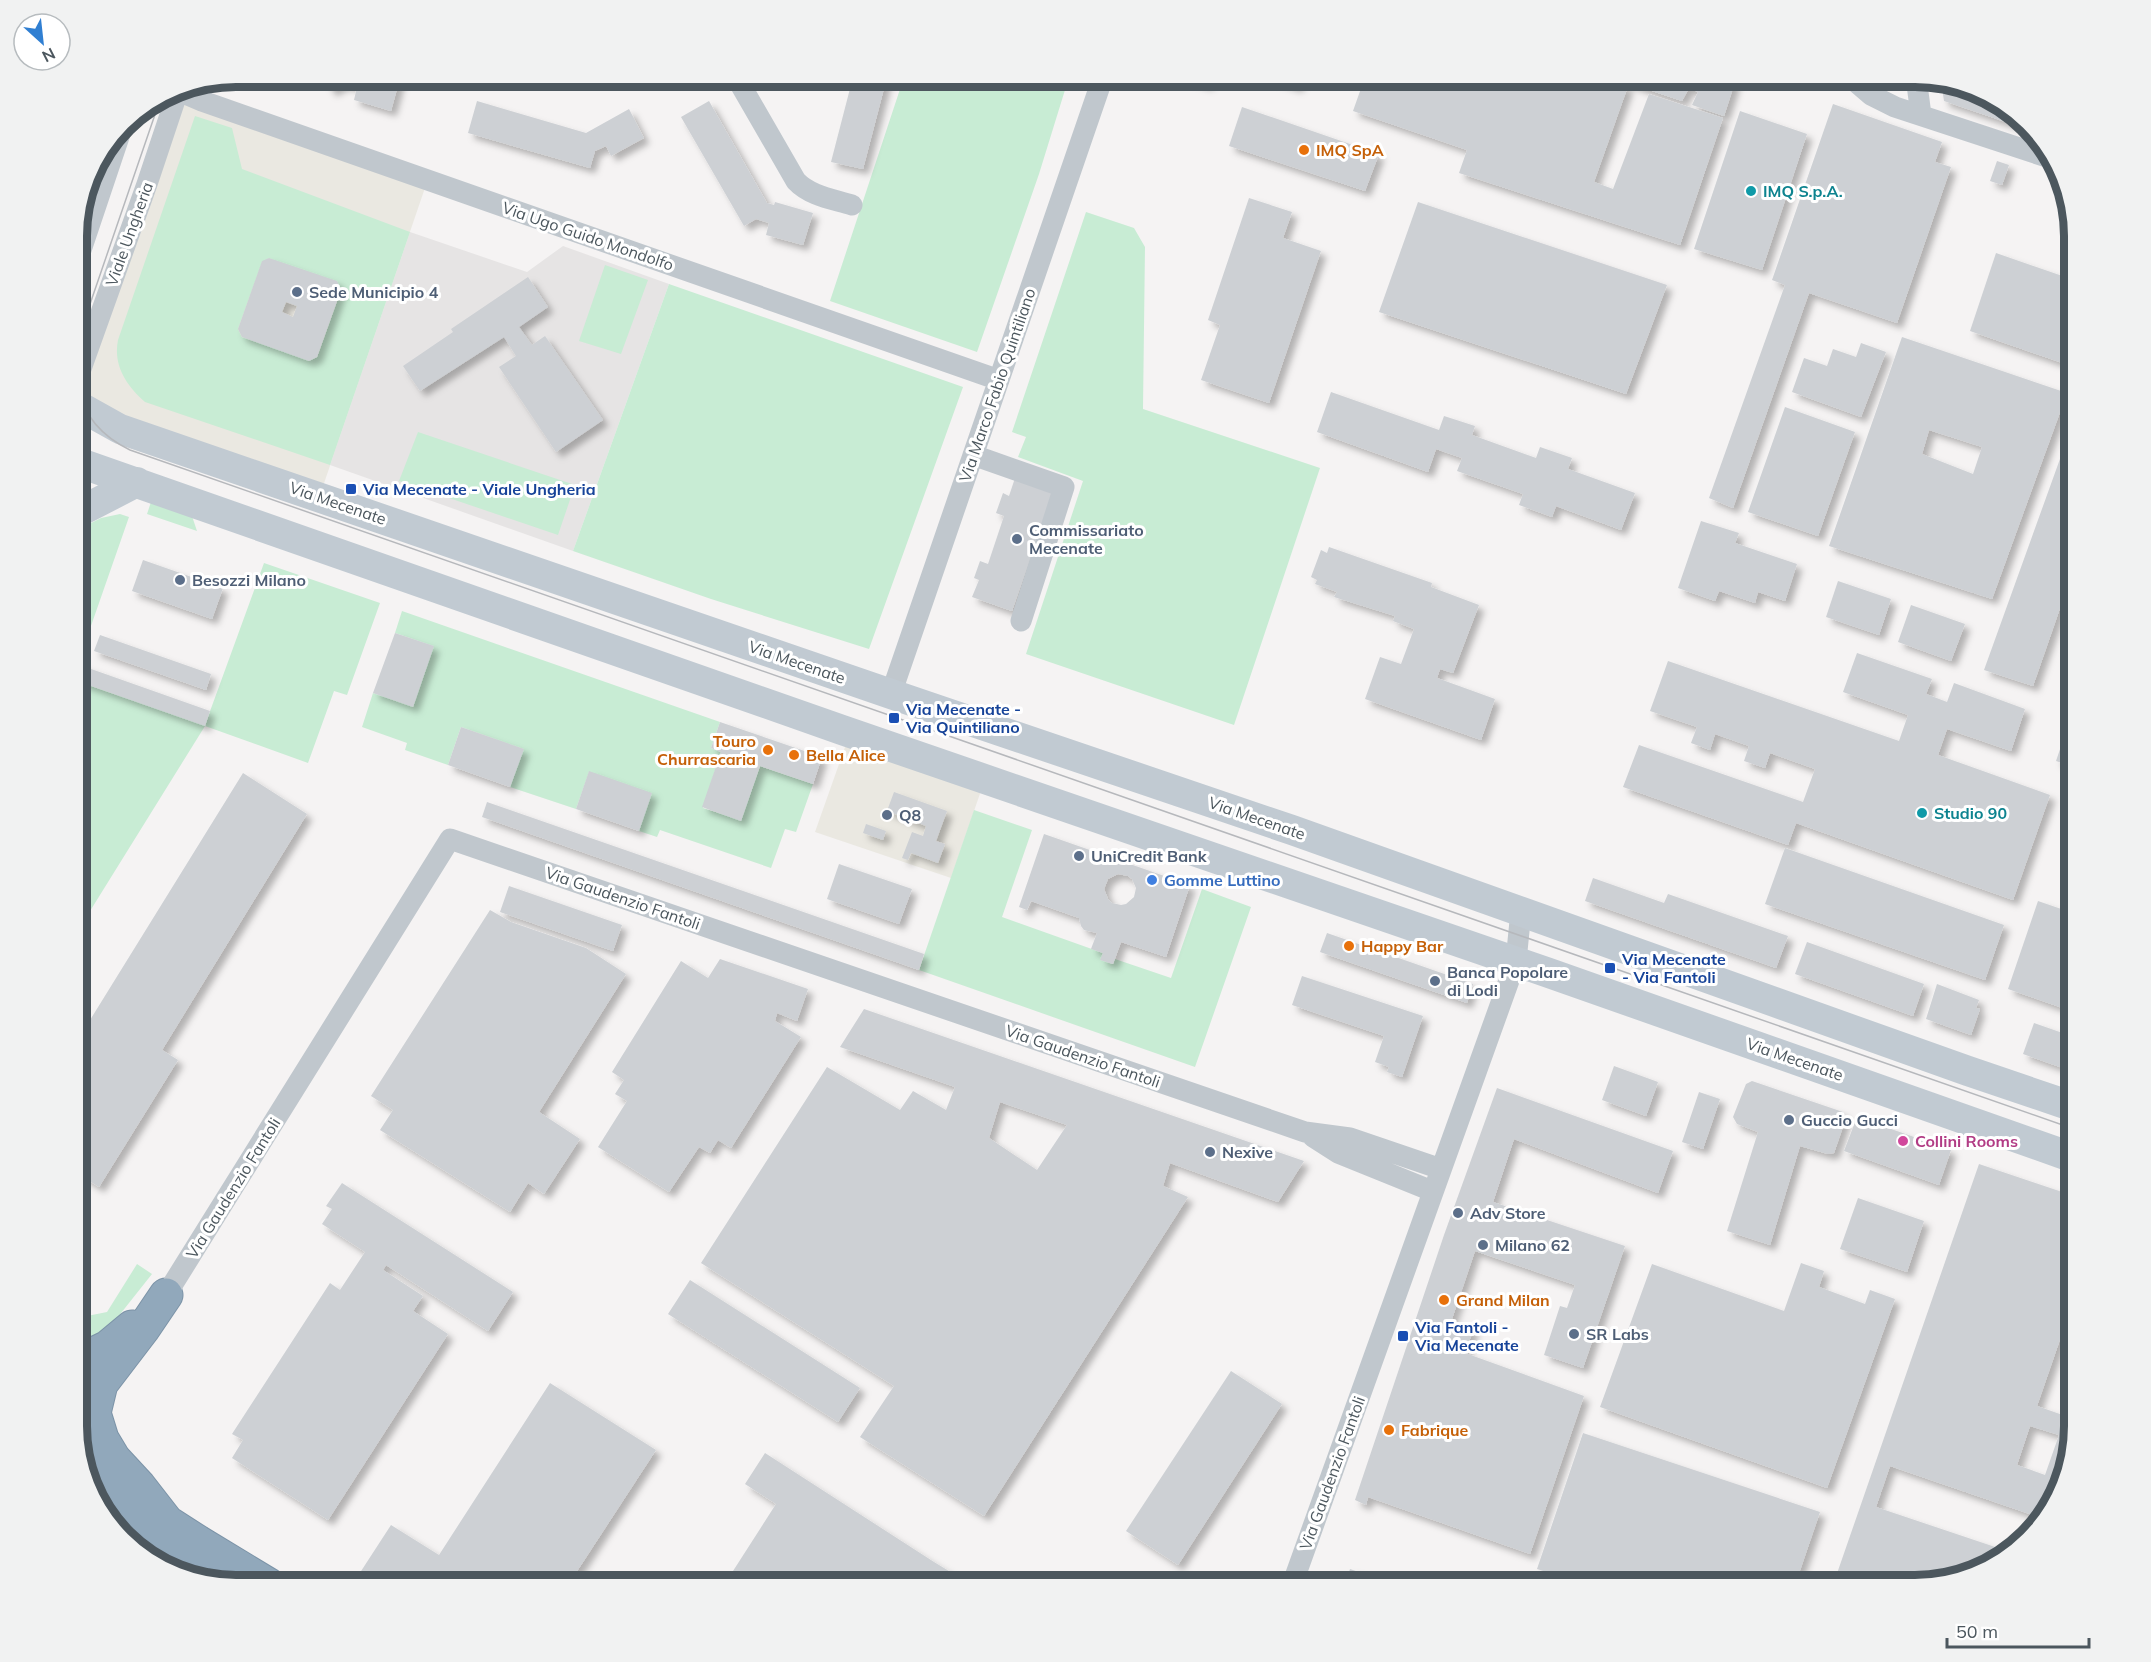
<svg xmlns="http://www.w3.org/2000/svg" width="2151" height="1662" viewBox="0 0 2151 1662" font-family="Mulish,sans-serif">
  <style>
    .commercial { fill: #eae8e1 }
    .education { fill: #e6e4e4 }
    .green { fill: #c8ecd4; fill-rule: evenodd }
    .building { fill: #cdd0d4; fill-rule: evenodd; filter: url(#shadow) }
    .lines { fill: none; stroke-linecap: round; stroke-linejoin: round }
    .motorway-casing { stroke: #7c93a7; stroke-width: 35 }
    .minor { stroke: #c0c7cd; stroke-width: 21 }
    .secondary { stroke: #c1cad2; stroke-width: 30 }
    .motorway { stroke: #91a8bb; stroke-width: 33 }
    .tram { stroke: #b6b8bc; stroke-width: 1.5 }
    .food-dot { fill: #e8710a; stroke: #fff; stroke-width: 2 }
    .culture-dot { fill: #0f9aa8; stroke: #fff; stroke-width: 2 }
    .service-dot { fill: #5c6f8a; stroke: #fff; stroke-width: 2 }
    .transit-dot { fill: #1a4fb4; stroke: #fff; stroke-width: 2 }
    .shop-dot { fill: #3f7fe0; stroke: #fff; stroke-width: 2 }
    .hotel-dot { fill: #d1479c; stroke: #fff; stroke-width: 2 }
    .labels { text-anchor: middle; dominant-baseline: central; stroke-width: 6; stroke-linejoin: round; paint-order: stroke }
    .food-label { font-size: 16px; font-weight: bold; fill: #c56008; stroke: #fff; text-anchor: start }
    .culture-label { font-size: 16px; font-weight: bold; fill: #0d838f; stroke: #fff; text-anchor: start }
    .street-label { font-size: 16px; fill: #4c575e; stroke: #fff }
    .service-label { font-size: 16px; font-weight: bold; fill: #4e5e75; stroke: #fff; text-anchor: start }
    .transit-label { font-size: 16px; font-weight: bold; fill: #164399; stroke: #fff; text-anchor: start }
    .shop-label { font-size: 16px; font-weight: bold; fill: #366cbe; stroke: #fff; text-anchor: start }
    .hotel-label { font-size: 16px; font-weight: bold; fill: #b23c85; stroke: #fff; text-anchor: start }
    .rim { fill: none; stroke: #4c575e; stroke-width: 8 }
  </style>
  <defs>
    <filter id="shadow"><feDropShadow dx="5.5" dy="5.5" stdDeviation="3" flood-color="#0004"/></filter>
  </defs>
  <rect width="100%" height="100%" fill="#f5f3f3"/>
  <path class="commercial" d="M179 94 427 182 320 495 77 403V385Z
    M850 733 985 779 951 878 815 832Z"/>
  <path class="education" d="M410 232 527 272 563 246 669 284 573 551 330 465Z"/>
  <path class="green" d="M904 77H1069L1039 174 977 352 830 301Z
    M195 116 232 128 242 169 410 232 330 465 145 402C126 385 113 365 118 340ZM269 258 341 290 317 357 309 360 242 337 238 329 262 262Z
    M1086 212 1134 228 1145 247 1143 409 1320 468 1234 725 1026 654 1083 481 1018 457 1026 437 1012 432Z
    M605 265 648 280 621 354 579 341Z
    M669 284 963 387 869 649 711 599 573 551Z
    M418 432 575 485 558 535 399 481Z
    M151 502 192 516 197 531 147 514Z
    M120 514 129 517 77 666V530L101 518Z
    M264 563 380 603 347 695 334 691 308 763 205 726 77 932V681L205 725Z
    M402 611 720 722 711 748 721 752 703 808 741 820 760 766 813 784 796 832 785 829 771 868 660 830 657 837 639 831 589 772 576 809 510 787 523 749 461 727 448 765 405 750 407 743 362 727 373 693 413 706 433 646 395 633Z
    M974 810 1032 830 1002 917 1103 953 1101 960 1113 964 1115 959 1171 978 1202 889 1251 907 1195 1067 919 970Z
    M137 1264 152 1274 102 1337 77 1351V1318L107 1312Z
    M97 1367 98 1461 79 1446 77 1436V1375Z"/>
  <path class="building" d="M323 77H395L400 78 391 111 354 100 357 87 344 84 331 91Z
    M853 77H887L863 169 831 162Z
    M1184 77H1210L1207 85Z
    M1268 77H1301L1297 87Z
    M1365 77H1598L1628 86 1594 182 1613 189 1649 94 1723 118 1680 245 1459 173 1467 150 1353 111Z
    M1610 77H1721L1735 82 1724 116 1692 105 1698 92 1689 88 1682 101Z
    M1941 81 1967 85 2012 110 2029 130 1944 101Z
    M477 101 586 133 629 109 644 138 611 156 606 146 595 151 590 168 468 133Z
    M709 101 767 203 774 205 775 202 813 213 803 245 766 235 769 223 756 219 744 226 681 117Z
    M1833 104 1942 142 1935 162 1951 167 1897 323 1809 293 1733 508 1709 498 1785 285 1772 280Z
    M1242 107 1379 154 1365 191 1229 146Z
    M1740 111 1807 134 1762 270 1694 249Z
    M1997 161 2009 165 2002 185 1990 181Z
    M1249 198 1292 212 1283 238 1321 251 1269 403 1201 380 1220 325 1208 320Z
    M1418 202 1667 285 1626 394 1379 312Z
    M1996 253 2074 280V367L1970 331Z
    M269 258 337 281 341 290 317 357 309 361 242 337 238 329 262 261ZM286 302 297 306 293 317 282 312Z
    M528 277 548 307 519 327 532 345 545 336 603 420 556 452 499 367 516 356 504 337 420 391 403 366 453 332 451 329Z
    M1902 337 2067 393 1992 599 1829 546ZM1929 430 1982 447 1973 474 1922 454Z
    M1861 343 1886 352 1861 417 1792 392 1804 358 1827 366 1833 349 1856 357Z
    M1331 392 1439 430 1444 416 1475 426 1472 435 1536 458 1540 447 1572 458 1568 469 1635 493 1621 530 1556 506 1552 517 1519 505 1523 494 1457 471 1462 458 1436 449 1428 472 1317 432Z
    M1785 407 1855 432 1818 536 1748 512Z
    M2074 420V568L2033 686 1984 670Z
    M1015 478 1053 492 1012 611 972 597 979 580 974 578 980 561 988 564 1004 516 996 513 1003 493 1009 496Z
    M1701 521 1739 533 1735 543 1797 564 1785 601 1758 592 1755 603 1719 591 1715 601 1678 588Z
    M1329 547 1432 583 1431 587 1479 605 1453 673 1440 669 1437 678 1495 699 1481 740 1365 699 1380 657 1401 664 1414 629 1393 621 1395 616 1334 597 1337 592 1315 584 1317 580 1311 577 1321 550 1327 553Z
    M143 560 223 588 212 619 132 591Z
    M1838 581 1891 599 1879 635 1826 617Z
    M1911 605 1965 624 1951 661 1898 642Z
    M395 633 434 646 413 707 373 693Z
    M100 635 211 674 206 690 94 651Z
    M1857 653 1932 679 1926 694 1947 702 1954 683 2025 709 2011 751 1947 729 1938 755 2050 795 2013 900 1796 823 1788 845 1623 787 1639 745 1803 802 1815 769 1770 753 1765 768 1744 761 1749 746 1715 734 1710 750 1691 743 1697 727 1650 711 1668 661 1899 741 1908 715 1843 692Z
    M77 664 210 711 205 726 77 681Z
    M2074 708V767L2056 761Z
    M720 722 822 757 813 784 760 766 741 821 702 807 721 752 711 748Z
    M461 727 524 749 510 787 448 765Z
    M589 771 652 793 639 831 576 809Z
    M243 773 307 814 162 1050 178 1060 99 1187 77 1173V1029L82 1033Z
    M894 792 947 811 936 841 945 844 938 863 911 853 908 860 902 858 912 832 923 836 926 826 887 811Z
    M487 802 924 954 919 970 482 817Z
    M866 824 886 831 883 840 863 833Z
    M1044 834 1190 885 1166 957 1121 942 1113 964 1100 960 1103 953 1091 949 1097 933 1084 930 1081 926 1079 918 1031 901 1027 910 1019 907ZM1118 874 1128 876 1132 879 1136 888 1134 897 1126 904 1121 905 1112 903 1108 899 1104 889 1108 879Z
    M1785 848 2004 925 1985 980 1765 904Z
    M839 864 912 889 899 924 827 899Z
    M1593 878 1664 903 1668 894 1788 936 1776 968 1585 901Z
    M509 886 622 925 613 951 500 912Z
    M2074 892V1012L2008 989 2038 901 2067 911Z
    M490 910 511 922 586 948 626 974 539 1112 580 1139 544 1194 528 1183 510 1212 380 1130 393 1110 371 1096Z
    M1327 933 1473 984 1467 1003 1320 952Z
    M1807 942 1924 984 1913 1016 1795 974Z
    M720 959 808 989 797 1021 777 1013 775 1021 801 1037 731 1148 718 1140 710 1153 699 1147 669 1192 598 1147 627 1101 615 1094 624 1080 612 1072 681 961 708 978Z
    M1302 976 1423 1016 1402 1077 1387 1072 1389 1067 1375 1062 1384 1036 1292 1005Z
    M1937 984 1979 1000 1976 1008 1980 1009 1971 1035 1926 1019Z
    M864 1009 1304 1161 1278 1202 1170 1163 1163 1186 1188 1197 984 1516 860 1437 894 1386 701 1263 827 1067 900 1110 913 1091 946 1110 955 1087 840 1047ZM1000 1102 1067 1125 1037 1170 989 1138Z
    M2034 1023 2074 1037V1072L2023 1054Z
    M1614 1066 1658 1082 1646 1116 1602 1100Z
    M1752 1081 1843 1112 1846 1118 1834 1153 1828 1154 1800 1146 1770 1245 1727 1231 1758 1132 1737 1124 1733 1117 1746 1084Z
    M1497 1088 1673 1151 1658 1193 1514 1139 1493 1202 1625 1246 1583 1368 1544 1355 1560 1306 1567 1308 1575 1285 1475 1251 1451 1322 1474 1328 1465 1353 1584 1396 1530 1554 1368 1497 1366 1505 1355 1500 1444 1235Z
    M1699 1092 1720 1099 1703 1149 1682 1142Z
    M1857 1117 1951 1150 1939 1185 1844 1151Z
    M1979 1164 2074 1196 2068 1215 2074 1218V1299L2037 1406 2074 1419 2066 1478 2044 1519 1890 1466 1876 1507 2007 1551 1985 1569 1915 1585H1833ZM2030 1426 2059 1435 2045 1475 2017 1465Z
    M342 1183 513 1292 488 1331 386 1265 383 1270 423 1296 413 1311 448 1334 328 1520 232 1458 243 1440 232 1434 330 1283 340 1290 365 1252 322 1224 332 1209 326 1206Z
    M1858 1198 1924 1221 1907 1272 1840 1249Z
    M1801 1263 1824 1271 1819 1287 1865 1304 1870 1290 1895 1299 1827 1488 1600 1407 1652 1264 1784 1311Z
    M690 1280 860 1388 838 1422 668 1314Z
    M1231 1371 1282 1404 1178 1565 1126 1531Z
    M550 1383 656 1450 568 1585H352L391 1525 439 1555Z
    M1583 1433 1820 1512 1795 1585H1587L1537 1569Z
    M765 1453 934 1562 972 1585H724L776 1504 745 1484Z
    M1350 1569 1397 1585H1345Z"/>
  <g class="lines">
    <defs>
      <path id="motorway" d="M166 1295 143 1329 101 1384 94 1413 102 1439 114 1459 139 1486 167 1522
        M77 1362 108 1347 132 1327
        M86 1470 198 1542 269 1585
        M119 1528 197 1579"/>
    </defs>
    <use href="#motorway" class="motorway-casing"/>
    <path class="minor" d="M736 77 796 181C810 196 833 199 852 205
      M1850 77 1871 95 1895 107 2053 159
      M1916 77 1921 115
      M174 89 202 101 999 380
      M77 262 122 128
      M77 380 147 184 179 88
      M973 455 1064 487 1021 621
      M891 694 1103 77
      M1313 1137 1338 1153 1432 1191
      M166 1295 450 839 1305 1132 1350 1138 1441 1169
      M1292 1585 1516 961 1521 911"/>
    <path class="secondary" d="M77 405 120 429 891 694 1292 830 1968 1071 2074 1107
      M77 462 842 730 1549 973 2074 1158
      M77 513 137 482"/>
    <use href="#motorway" class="motorway"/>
    <path class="tram" d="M77 342 161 97
      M77 387C84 416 103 437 130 450L2074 1129"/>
  </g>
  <g class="food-dot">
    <circle cx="1304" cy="150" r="6"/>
    <circle cx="768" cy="750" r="6"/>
    <circle cx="794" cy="755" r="6"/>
    <circle cx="1349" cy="946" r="6"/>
    <circle cx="1444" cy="1300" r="6"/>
    <circle cx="1389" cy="1430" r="6"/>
  </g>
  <g class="culture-dot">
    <circle cx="1751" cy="191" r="6"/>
    <circle cx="1922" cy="813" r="6"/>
  </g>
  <g class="service-dot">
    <circle cx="297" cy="292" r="6"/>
    <circle cx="1017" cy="539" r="6"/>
    <circle cx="180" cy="580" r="6"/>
    <circle cx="887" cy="815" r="6"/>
    <circle cx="1079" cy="856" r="6"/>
    <circle cx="1435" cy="981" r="6"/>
    <circle cx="1789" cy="1120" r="6"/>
    <circle cx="1210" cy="1152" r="6"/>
    <circle cx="1458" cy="1213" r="6"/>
    <circle cx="1483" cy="1245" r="6"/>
    <circle cx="1574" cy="1334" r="6"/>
  </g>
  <g class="transit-dot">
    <rect x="345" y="483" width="12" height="12" rx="3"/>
    <rect x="888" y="712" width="12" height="12" rx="3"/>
    <rect x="1604" y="962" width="12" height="12" rx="3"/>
    <rect x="1397" y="1330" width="12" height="12" rx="3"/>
  </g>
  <circle class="shop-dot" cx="1152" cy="880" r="6"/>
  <circle class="hotel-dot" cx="1903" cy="1141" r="6"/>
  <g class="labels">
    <g class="food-label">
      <text x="1316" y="150">IMQ SpA</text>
      <text x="756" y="741" text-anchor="end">Touro<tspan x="756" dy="18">Churrascaria</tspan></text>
      <text x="806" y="755">Bella Alice</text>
      <text x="1361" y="946">Happy Bar</text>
      <text x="1456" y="1300">Grand Milan</text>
      <text x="1401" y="1430">Fabrique</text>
    </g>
    <g class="culture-label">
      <text x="1763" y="191">IMQ S.p.A.</text>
      <text x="1934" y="813">Studio 90</text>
    </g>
    <g class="street-label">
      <text transform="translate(129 234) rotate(-70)">Viale Ungheria</text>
      <text transform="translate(588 236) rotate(19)">Via Ugo Guido Mondolfo</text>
      <text transform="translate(997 385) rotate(-71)">Via Marco Fabio Quintiliano</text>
      <text transform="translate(338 503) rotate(19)">Via Mecenate</text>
      <text transform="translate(797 662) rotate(19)">Via Mecenate</text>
      <text transform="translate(1257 818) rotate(19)">Via Mecenate</text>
      <text transform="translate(623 898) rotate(19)">Via Gaudenzio Fantoli</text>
      <text transform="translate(1083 1056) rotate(19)">Via Gaudenzio Fantoli</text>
      <text transform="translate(1795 1059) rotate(19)">Via Mecenate</text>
      <text transform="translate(233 1188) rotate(-58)">Via Gaudenzio Fantoli</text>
      <text transform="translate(1332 1473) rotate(-70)">Via Gaudenzio Fantoli</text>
    </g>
    <g class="service-label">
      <text x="309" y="292">Sede Municipio 4</text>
      <text x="1029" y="530">Commissariato<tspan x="1029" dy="18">Mecenate</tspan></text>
      <text x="192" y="580">Besozzi Milano</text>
      <text x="899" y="815">Q8</text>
      <text x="1091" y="856">UniCredit Bank</text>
      <text x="1447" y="972">Banca Popolare<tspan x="1447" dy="18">di Lodi</tspan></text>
      <text x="1801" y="1120">Guccio Gucci</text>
      <text x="1222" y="1152">Nexive</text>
      <text x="1470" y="1213">Adv Store</text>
      <text x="1495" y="1245">Milano 62</text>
      <text x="1586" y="1334">SR Labs</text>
    </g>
    <g class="transit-label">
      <text x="363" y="489">Via Mecenate - Viale Ungheria</text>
      <text x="906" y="709">Via Mecenate -<tspan x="906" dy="18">Via Quintiliano</tspan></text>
      <text x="1622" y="959">Via Mecenate<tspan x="1622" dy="18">- Via Fantoli</tspan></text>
      <text x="1415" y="1327">Via Fantoli -<tspan x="1415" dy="18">Via Mecenate</tspan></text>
    </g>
    <g class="shop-label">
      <text x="1164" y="880">Gomme Luttino</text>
    </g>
    <g class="hotel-label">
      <text x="1915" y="1141">Collini Rooms</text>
    </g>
  </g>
  <path d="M0 0H2151V1662H0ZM236 87H1915A149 149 0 0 1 2064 236V1426A149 149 0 0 1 1915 1575H236A149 149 0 0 1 87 1426V236A149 149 0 0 1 236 87Z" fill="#f1f2f2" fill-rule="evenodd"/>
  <path class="rim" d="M236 87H1915A149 149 0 0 1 2064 236V1426A149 149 0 0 1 1915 1575H236A149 149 0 0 1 87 1426V236A149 149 0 0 1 236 87Z"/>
  <g transform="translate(42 42) rotate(153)"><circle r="28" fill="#ffffff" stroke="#b7bcbf" stroke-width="1.5"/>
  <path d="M0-4.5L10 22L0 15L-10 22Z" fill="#307fd2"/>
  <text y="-9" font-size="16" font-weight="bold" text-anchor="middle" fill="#4c575e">N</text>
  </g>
  <path d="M1947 1638v9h142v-9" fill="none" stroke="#4c575e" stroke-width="3"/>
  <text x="1956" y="1638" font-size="18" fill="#4c575e" stroke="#ffffff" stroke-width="4.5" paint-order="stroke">50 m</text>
</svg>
